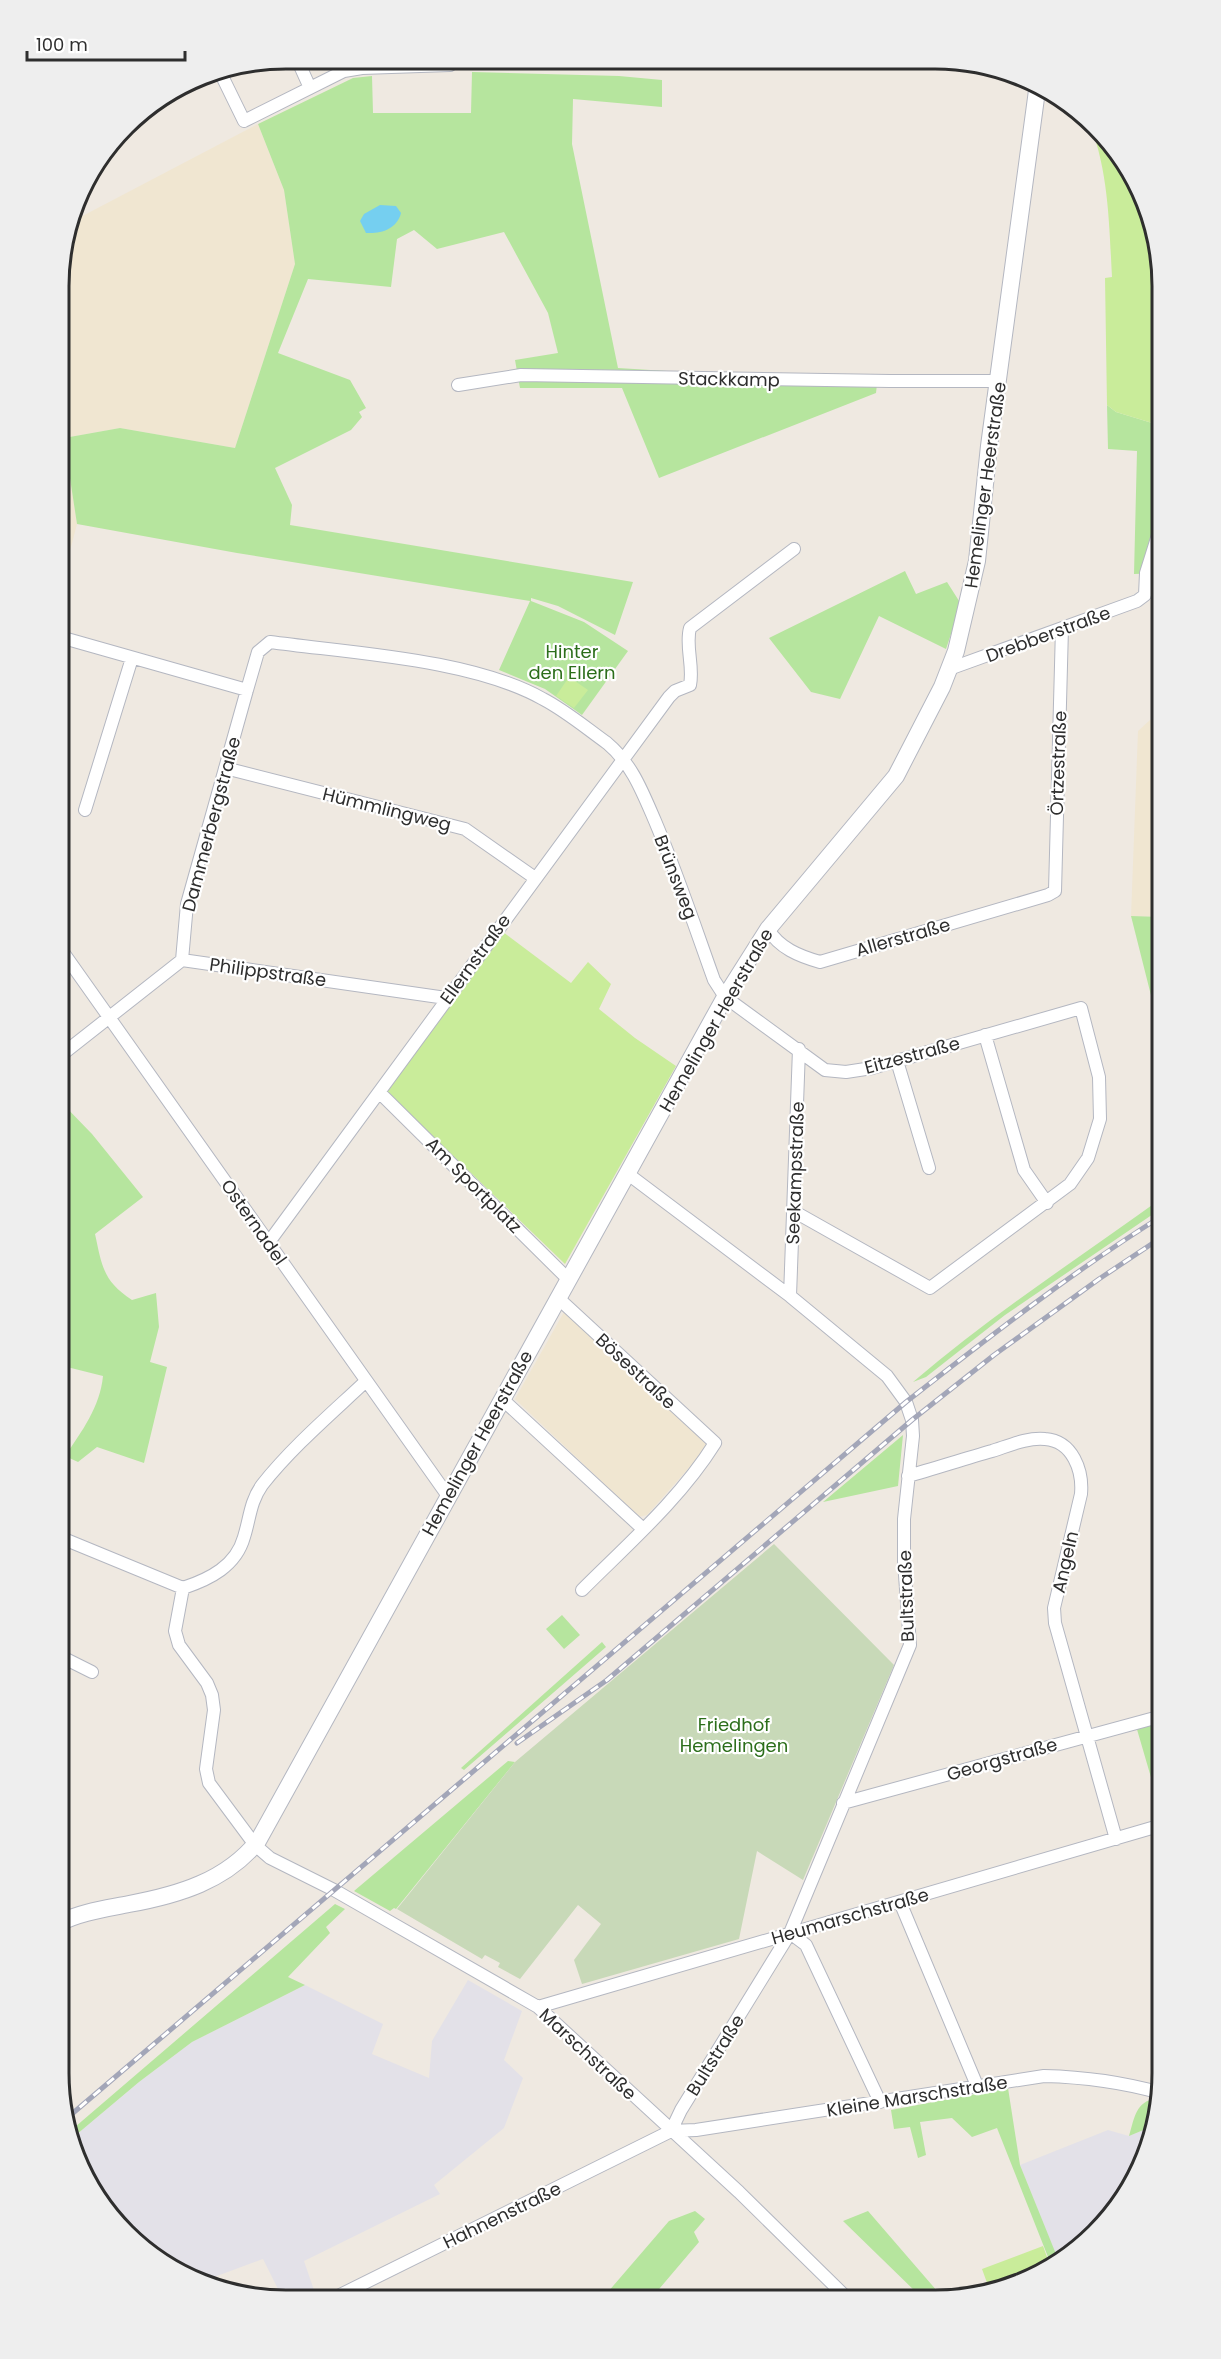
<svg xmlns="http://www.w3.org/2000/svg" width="1221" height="2359" viewBox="0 0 1221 2359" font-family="Poppins,sans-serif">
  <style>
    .industrial { fill: #e3e1e8 }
    .education { fill: #f0e6d1 }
    .green { fill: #b6e59e }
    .cemetery { fill: #c8d9b8 }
    .pitch { fill: #c9ec9a }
    .water { fill: #75cff0 }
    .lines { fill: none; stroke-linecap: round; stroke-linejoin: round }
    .minor-casing { stroke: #b4b7c1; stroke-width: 14 }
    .secondary-casing { stroke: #b4b7c1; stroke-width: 18 }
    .minor { stroke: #fff; stroke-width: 12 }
    .secondary { stroke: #fff; stroke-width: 16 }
    .rail-casing { stroke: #a3a6b8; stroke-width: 5 }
    .rail { stroke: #fff; stroke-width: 3; stroke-dasharray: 9; stroke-linecap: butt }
    .labels { text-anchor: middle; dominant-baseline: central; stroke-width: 4.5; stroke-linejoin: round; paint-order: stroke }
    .street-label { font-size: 18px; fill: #2e2e2e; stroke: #fff }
    .park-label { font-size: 18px; fill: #2c6e1b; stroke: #fff }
    .rim { fill: none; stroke: #2e2e2e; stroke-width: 3 }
  </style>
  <rect width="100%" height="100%" fill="#efe9e1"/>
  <path class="industrial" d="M468 1980 522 2011 504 2060 523 2078 504 2128 434 2185 440 2194 304 2261 317 2299H283L263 2259 198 2283 136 2244 97 2199 70 2140 139 2082 192 2042 305 1985 383 2024 372 2054 429 2078 432 2041Z
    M1153 2126 1145 2160 1115 2212 1069 2256 1058 2260 1020 2165 1108 2130 1129 2136Z"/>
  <path class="education" d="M258 124 284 190 295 264 235 448 120 428 64 438 77 524 60 589V439L64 438 60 423V256L71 222Z
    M1154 573H1162V613L1153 611Z
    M1162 709V917L1131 916 1138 731Z
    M564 1312 708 1443 704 1451 647 1515 639 1517 515 1399Z"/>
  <path class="green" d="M472 72 619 76 662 80V107L573 99 572 144 618 368 877 384 876 393 659 478 622 388H520L515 360 558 353 548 313 504 232 437 249 414 230 397 239 391 287 308 279 278 353 350 380 366 408 359 412 362 417 351 430 275 468 292 505 290 525 633 582 615 635 558 606 531 598V601L584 622 628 651 582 715 545 689 499 670 530 601 237 553 77 524 64 439H60V423L64 438 120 428 235 448 295 264 284 190 258 124 353 78 372 76 373 113H471Z
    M1107 405 1116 412 1162 426V573L1134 574 1137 451 1108 449Z
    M905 571 916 594 947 582 961 604 946 649 879 616 840 699 811 692 769 638Z
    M1131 916 1162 917V1039Z
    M60 1101 92 1134 143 1197 95 1234C102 1266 103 1281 132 1300L156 1293 159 1327 150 1362 167 1367 144 1463 97 1447 78 1462 65 1456C82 1431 100 1407 103 1376L59 1365Z
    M1162 1198V1208L1005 1315 926 1377 913 1382C991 1315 1079 1258 1162 1198Z
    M903 1435 898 1486 823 1502Z
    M562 1615 580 1635 564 1649 546 1629Z
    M602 1642 606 1647 464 1770 461 1768Z
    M1162 1719V1815L1136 1726Z
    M508 1761 515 1762 396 1909 394 1908 390 1911 354 1891Z
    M335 1904 345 1909 326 1927 330 1933 288 1977 305 1985 192 2042 139 2082 70 2140 68 2133Z
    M1008 2088 1020 2165 1058 2259 1069 2256 1052 2267 997 2128 972 2137 952 2118 920 2122 926 2155 918 2158 910 2127 894 2129 891 2110Z
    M1157 2098 1160 2099 1153 2126 1129 2136C1135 2117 1135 2102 1157 2098Z
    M695 2211 705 2219 694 2232 699 2242 654 2295 656 2300H601L669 2221Z
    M868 2211 944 2299 914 2300 919 2295 843 2221Z"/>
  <path class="cemetery" d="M774 1544 894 1665 803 1880 757 1851 739 1939 582 1984 574 1960 601 1924 578 1905 520 1979 498 1967 500 1963 485 1955 482 1959 397 1909 515 1762Z"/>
  <path class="pitch" d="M1087 117 1124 160 1151 213 1162 286V426L1116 412 1107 405 1105 278 1112 277C1109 223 1109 168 1087 117Z
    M569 677 588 690 574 708 556 696Z
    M503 932 571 983 588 962 611 984 599 1009 635 1038 676 1066 565 1264 385 1090Z
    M1043 2246 1051 2268 1008 2289 990 2291 982 2269Z"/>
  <path class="water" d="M380 205 396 206 401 213C397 229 381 234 366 233L360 221 364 214Z"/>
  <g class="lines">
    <defs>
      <path id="minor" d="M297 59 310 88
        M220 72 244 121 344 71 362 68 450 65 456 60
        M458 385 521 375 890 381H999
        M60 637 247 690 258 652 270 642C351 653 472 659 543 699 566 711 586 728 607 743 632 764 642 791 655 821 677 873 695 927 714 980L725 997 825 1070 846 1072 872 1068 1081 1008 1099 1077 1100 1119 1088 1158 1070 1184 930 1288 795 1212
        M949 669 1137 601 1145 595 1146 573 1162 522
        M225 768 465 829 535 878
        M85 810 132 658
        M768 929C779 948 799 956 820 962L1048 895 1055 891 1062 628
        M60 948 448 1496
        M182 960 187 904 247 690
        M985 1035 1024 1170 1047 1203
        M60 1056 182 960 446 998
        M897 1061 929 1168
        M379 1092 568 1279
        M628 1174 790 1296 887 1376 906 1402 912 1420 913 1436 904 1519V1561L910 1645 790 1933 681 2110 671 2131
        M269 1242 669 697 675 691 690 685C694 666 685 646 690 628L794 549
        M790 1296 799 1049
        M558 1298 715 1443C680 1499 628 1544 582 1590
        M502 1399 643 1529
        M908 1476C936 1468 964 1459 992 1451 1008 1446 1028 1437 1045 1439 1073 1441 1083 1471 1081 1494L1054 1608 1055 1623 1116 1839
        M59 1537 183 1588
        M183 1588 175 1631 179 1645 207 1683 212 1695 214 1710 206 1769 209 1783 255 1845 270 1858 334 1890 538 2007 739 2192 849 2300
        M183 1588C210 1579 236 1566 244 1537 250 1518 250 1502 262 1485 292 1447 331 1414 366 1381
        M59 1659 64 1658 92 1672
        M843 1803 1162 1716
        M900 1902 978 2088
        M790 1933 806 1945 880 2102
        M538 2007 1162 1825
        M332 2299 671 2131 696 2130 1044 2076C1084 2077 1122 2082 1161 2093"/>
      <path id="secondary" d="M59 1923C81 1912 104 1909 129 1904 178 1895 226 1881 258 1841L725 997 768 929 896 776 942 687 956 651 977 561 989 446 1038 83"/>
    </defs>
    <use href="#minor" class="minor-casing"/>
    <use href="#secondary" class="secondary-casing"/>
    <use href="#minor" class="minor"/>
    <use href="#secondary" class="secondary"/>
    <defs>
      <path id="rail" d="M517 1743 607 1680 912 1420 994 1355 1099 1279 1162 1237
        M66 2119 906 1402C989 1337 1072 1272 1162 1216"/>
    </defs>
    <use href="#rail" class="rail-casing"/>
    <use href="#rail" class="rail"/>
  </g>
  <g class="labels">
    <g class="street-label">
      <text transform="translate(729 379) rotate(1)">Stackkamp</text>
      <text transform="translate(985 485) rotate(-82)">Hemelinger Heerstraße</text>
      <text transform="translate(1048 634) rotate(-20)">Drebberstraße</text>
      <text transform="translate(1058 763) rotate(-88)">Örtzestraße</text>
      <text transform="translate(387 809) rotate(14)">Hümmlingweg</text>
      <text transform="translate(211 824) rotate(-75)">Dammerbergstraße</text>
      <text transform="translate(676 877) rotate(69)">Brünsweg</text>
      <text transform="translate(903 937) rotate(-16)">Allerstraße</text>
      <text transform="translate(475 959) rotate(-54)">Ellernstraße</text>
      <text transform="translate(268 972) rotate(8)">Philippstraße</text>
      <text transform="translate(716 1020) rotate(-60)">Hemelinger Heerstraße</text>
      <text transform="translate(912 1055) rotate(-15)">Eitzestraße</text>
      <text transform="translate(795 1173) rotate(-88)">Seekampstraße</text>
      <text transform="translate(474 1185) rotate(45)">Am Sportplatz</text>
      <text transform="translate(254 1222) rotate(55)">Osternadel</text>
      <text transform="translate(636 1371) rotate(43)">Bösestraße</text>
      <text transform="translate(477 1443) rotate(-61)">Hemelinger Heerstraße</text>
      <text transform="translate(1065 1562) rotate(-77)">Angeln</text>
      <text transform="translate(906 1596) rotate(-92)">Bultstraße</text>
      <text transform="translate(1002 1759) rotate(-16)">Georgstraße</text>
      <text transform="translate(850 1916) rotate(-16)">Heumarschstraße</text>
      <text transform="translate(588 2054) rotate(43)">Marschstraße</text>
      <text transform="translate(715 2055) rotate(-58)">Bultstraße</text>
      <text transform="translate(917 2096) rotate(-9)">Kleine Marschstraße</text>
      <text transform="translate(502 2215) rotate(-26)">Hahnenstraße</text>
    </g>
    <g class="park-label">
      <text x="572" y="651">Hinter<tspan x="572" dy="21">den Ellern</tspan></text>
      <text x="734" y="1724">Friedhof<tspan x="734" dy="21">Hemelingen</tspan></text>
    </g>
  </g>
  <path d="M0 0H1221V2359H0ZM286 69H935A217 217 0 0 1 1152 286V2073A217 217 0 0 1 935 2290H286A217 217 0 0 1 69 2073V286A217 217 0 0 1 286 69Z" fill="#eee" fill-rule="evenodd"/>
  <path class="rim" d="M286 69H935A217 217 0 0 1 1152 286V2073A217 217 0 0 1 935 2290H286A217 217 0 0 1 69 2073V286A217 217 0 0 1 286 69Z"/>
  <path d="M27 51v9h158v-9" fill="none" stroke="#2e2e2e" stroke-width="3"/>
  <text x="36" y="51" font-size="18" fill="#2e2e2e" stroke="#ffffff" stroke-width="4.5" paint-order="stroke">100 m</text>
</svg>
